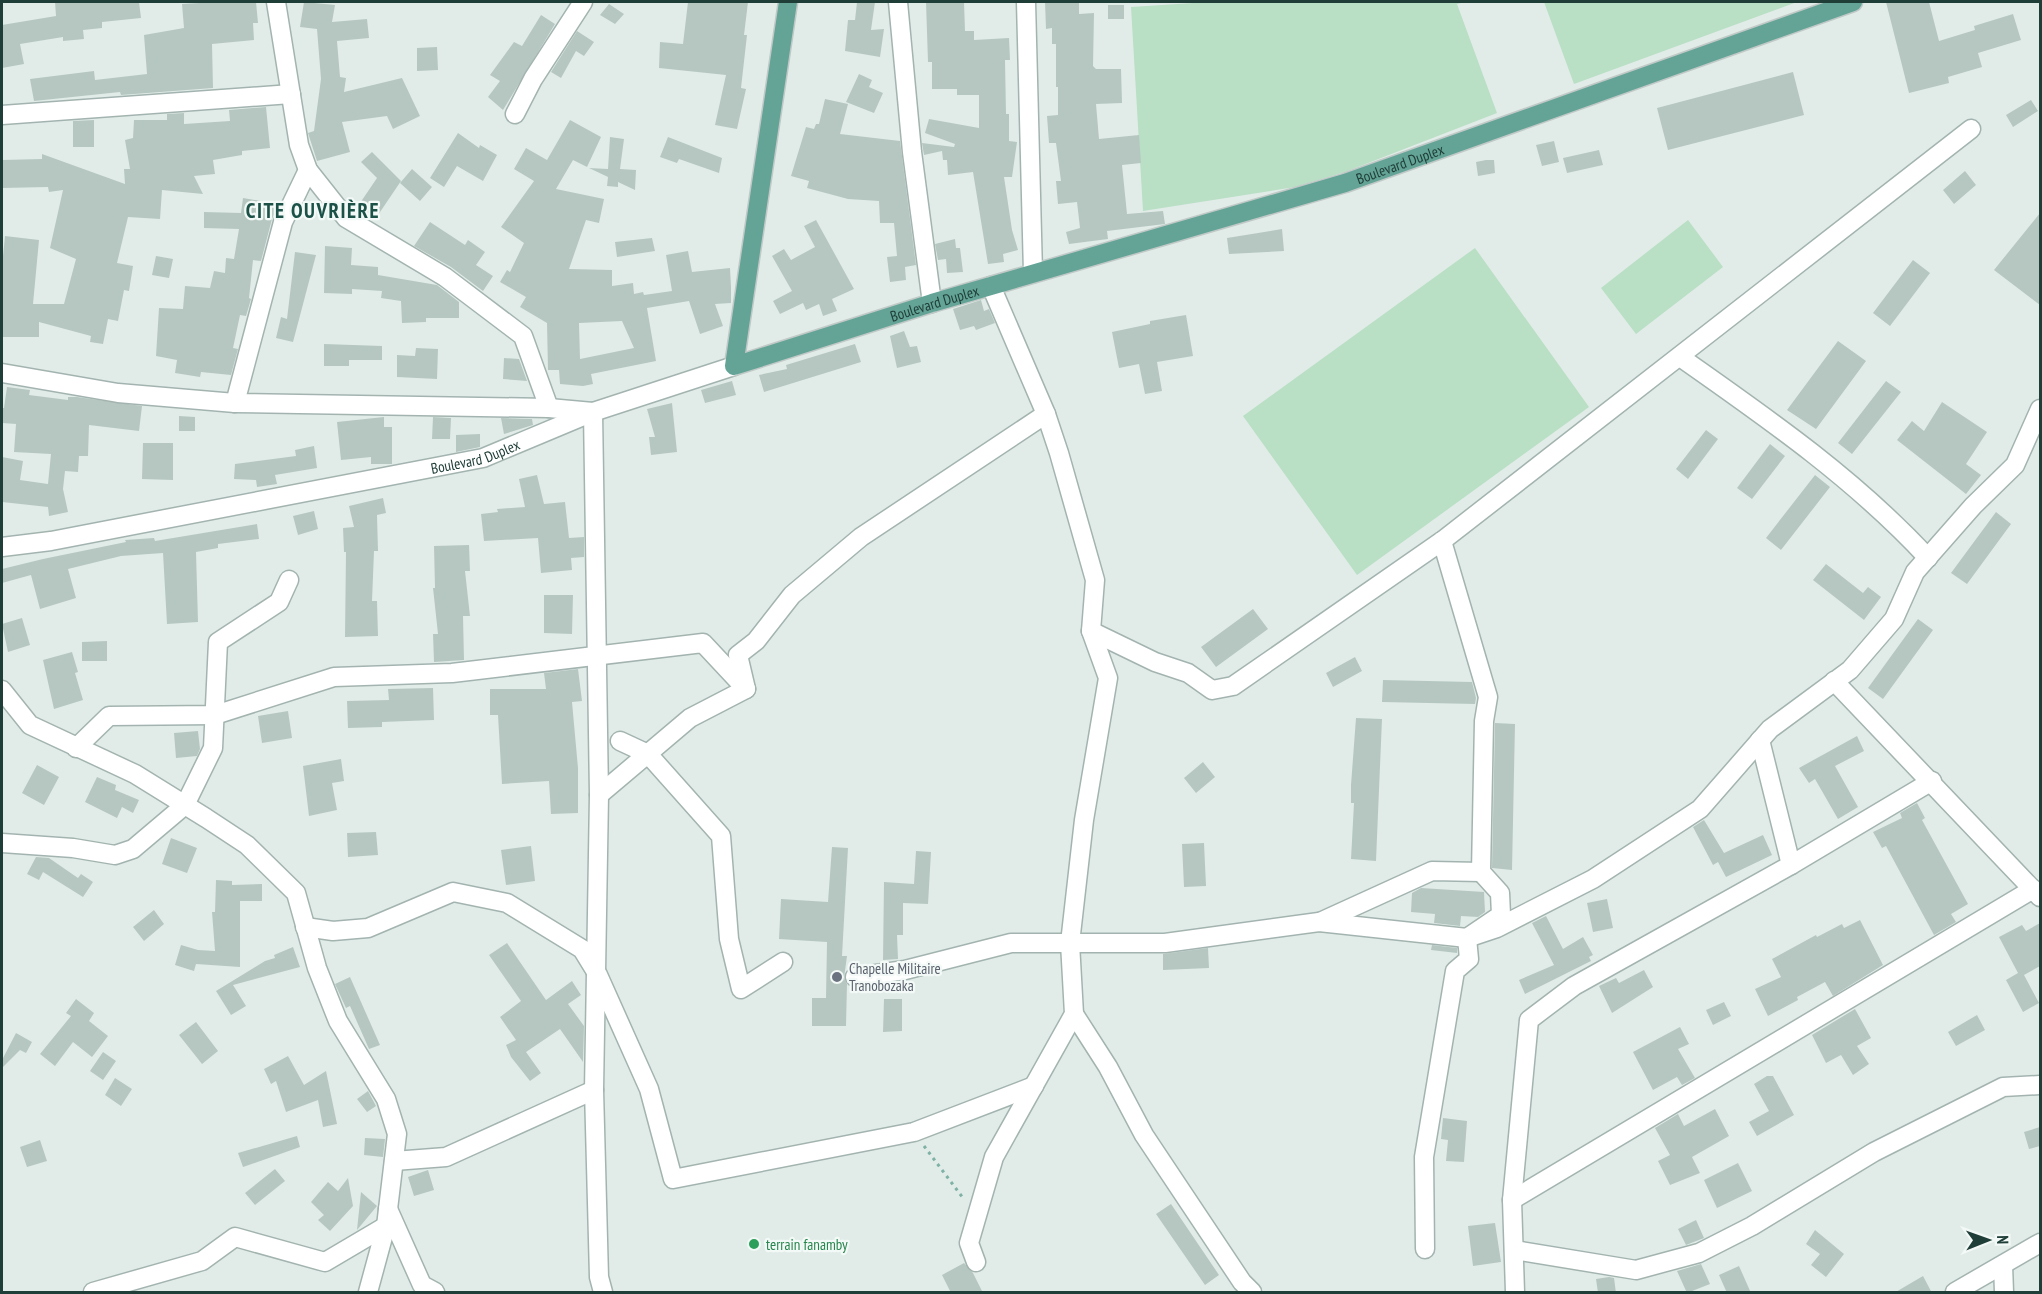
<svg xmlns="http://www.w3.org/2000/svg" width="2042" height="1294" viewBox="0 0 2042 1294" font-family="'PT Sans Narrow',sans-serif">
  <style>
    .green { fill: #b9dfc5 }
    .building { fill: #b6c7c1; fill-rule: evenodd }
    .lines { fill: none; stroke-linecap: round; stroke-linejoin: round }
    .minor-casing { stroke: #a3b4b0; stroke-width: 21 }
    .major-casing { stroke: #c1c9c7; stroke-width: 21 }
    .path { stroke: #80b1a5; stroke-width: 3; stroke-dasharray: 3 4.5; stroke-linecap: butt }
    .minor { stroke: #fff; stroke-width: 18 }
    .major { stroke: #63a497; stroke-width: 18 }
    .worship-dot { fill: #6b7280; stroke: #f2f9f6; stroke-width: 2 }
    .leisure-dot { fill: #2e9e5b; stroke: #f2f9f6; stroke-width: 2 }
    .labels { text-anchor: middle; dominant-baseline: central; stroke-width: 4.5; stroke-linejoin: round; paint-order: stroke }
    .street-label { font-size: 15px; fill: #203e38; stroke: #f2f9f6 }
    .worship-label { font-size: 15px; fill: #5b616d; stroke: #f2f9f6; text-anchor: start }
    .leisure-label { font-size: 15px; fill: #27864d; stroke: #f2f9f6; text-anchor: start }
    .district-label { font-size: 21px; font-weight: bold; letter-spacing: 1.5px; fill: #1b5147; stroke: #f2f9f6 }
  </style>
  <rect width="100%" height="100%" fill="#e1ece8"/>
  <path class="green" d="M1209 2H1465L1457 4 1497 113 1345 172 1295 187 1143 211 1131 7Z
    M1544 2H1797L1574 84Z
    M1688 220 1723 267 1636 334 1601 288Z
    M1475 248 1589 407 1357 575 1243 416Z"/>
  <path class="building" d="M55 2H139L141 18 102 22V28L83 30 84 39 63 41V37L20 44 24 64 2 68V25L56 16Z
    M216 2H256L258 23H253L254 40 212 44 213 88 121 95 120 92 34 101 30 79 94 71 95 80 147 74 144 35 184 28 182 4Z
    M304 2 335 5 332 22 367 19 369 38 337 41 340 77 346 78 344 92 402 78 420 116 393 129 387 116 342 122 350 152 317 161 308 133 314 131 321 79 317 29 300 27Z
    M688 2H748L744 35H747L741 88 746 89 737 129 715 125 726 75 659 68 660 42 683 44Z
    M857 2H875L871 30 884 29 880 57 845 51 848 20H855Z
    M926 2H964L965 31H974V40L1009 38 1010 60H1005L1006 114H1009V141L1017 142 1012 177H1004L1012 230 1018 250 1003 254 1004 262 988 264 973 172 948 175 947 160H943L942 151 924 155 922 143 954 147 955 144 925 133 929 119 979 128V95H957V89H932V62H928Z
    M1045 2H1079V14L1094 13 1093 66 1096 69H1121L1122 103 1096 104 1099 139 1139 135 1141 163 1122 165 1127 214 1163 211 1165 224 1107 231 1108 239 1069 244 1066 232 1080 228 1077 202 1058 204 1056 181H1061L1056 143H1049L1047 116 1058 115V87H1056V44H1052V28L1046 29Z
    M1886 2H1929L1939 41 1975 30 1974 26 2013 14 2021 40 1978 53 1982 67 1948 77 1949 83 1909 93Z
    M609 4 624 14 615 24 600 15Z
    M1108 5H1124V19H1108Z
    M541 15 555 24 503 110 488 97 500 81 490 75 514 42 522 46Z
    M577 31 594 42 584 56 576 51 561 78 551 72Z
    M437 47 438 70 417 71V48Z
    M1793 72 1804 115 1668 150 1657 108Z
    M859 74 872 80 869 87 883 93 874 113 846 102Z
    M825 99 848 104 840 134 900 141 916 265 905 267 906 280 890 282 887 257 897 256 894 223H880L879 201 848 199 807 188 809 181 791 176 806 127 814 129 816 124H819Z
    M2031 100 2038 111 2013 127 2006 115Z
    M266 107 270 148 242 151V155L213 160 215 174 194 176 203 194 162 190 160 219 128 217 117 263 133 266 129 291 124 290 118 321 108 319 103 344 90 342 91 336 39 322V337H2V266L5 236 39 240 33 304H64L76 259 50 248 63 190 49 192 48 187 2 188V160L42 159V154L125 184 124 169H130L125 140 133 138 134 120H167V114L184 113V124L230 121 229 110Z
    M94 120V147H73V121Z
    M570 120 601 137 587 167 573 160 556 189 604 199 599 223 586 220 569 269 612 270V286L633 283 634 294 643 292 644 295 672 291 666 255 688 251 692 272 730 268 731 287V303L715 304 723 326 700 334 689 301 647 308 656 361 591 374 593 384 583 386 560 384 559 370H548L547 323 520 307 526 297 500 282 507 270 510 272 524 243 501 227 534 181 514 169 526 148 547 160ZM622 321 634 348 580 359 579 323Z
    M458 133 479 148 480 145 497 155 483 181 457 166 444 187 430 178Z
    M610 137 624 139 620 169 636 170 635 190 618 182V187L607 186 608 177 589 168 608 169Z
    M668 137 722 158 719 173 679 159 677 163 660 157Z
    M1554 141 1559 162 1542 166 1536 145Z
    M1599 150 1603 165 1567 173 1563 158Z
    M372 152 401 181 376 218 358 206 377 178 361 162Z
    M1486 160H1494L1495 173 1478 176 1476 162Z
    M412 169 432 187 420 201 400 183Z
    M1965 171 1976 185 1954 204 1943 190Z
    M243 198 279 204 272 219 261 261 253 260 249 298 251 299 246 316 240 315 233 348 238 349 231 375 201 372 200 377 175 373 177 360 156 356 159 308 183 309 185 286 210 288 214 271 225 273 226 258 234 259 239 229 204 228V212L241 213Z
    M2040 213V305L1994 270Z
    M816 220 854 289 832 299 837 311 823 316 819 304 806 310 803 303 780 314 773 301 792 291 772 256 784 249 791 260 815 247 804 226Z
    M430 222 465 245 468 240 485 252 476 265 493 276 483 291 451 267 414 246Z
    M1282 229 1284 251 1229 254 1227 238Z
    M652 238 655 251 617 257 615 242Z
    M955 239 956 248H960L963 272 947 273 946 259 938 260 935 244Z
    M325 246 352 248 351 265 378 267V275L437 285 459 302V318H426V322L402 323 401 301 381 298 382 291 352 289V294L324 293Z
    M295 252 316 255 293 342 276 338 281 317 287 319Z
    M156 256 173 259 169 278 152 275Z
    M1913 260 1930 273 1890 326 1873 313Z
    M981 300 984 311 989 309 995 323 976 330 974 326 960 330 953 309Z
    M1186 315 1193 356 1157 362 1162 391 1145 394 1139 364 1119 368 1112 332 1150 324V321Z
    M904 331 910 347 917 346 921 362 897 368 890 336Z
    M1838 341 1866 361 1816 429 1787 410Z
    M324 344 382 346V360H349V366H324Z
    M855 344 861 362 764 392 759 375 787 369 786 365Z
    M416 348 438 349 437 379 397 377V355L415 356Z
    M504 358 519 359 527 381 503 379Z
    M732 381 736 395 705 403 701 390Z
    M1886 381 1901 392 1852 454 1838 443Z
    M7 387 30 390 29 395 68 400V397H77L142 406 139 431 89 425 88 456H79L78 472 65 471 63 489 68 512 49 516 48 507 2 502V457L23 461 20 480 48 484 51 454 14 452 16 424 2 423V408H4Z
    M1942 402 1987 432 1966 464 1981 475 1966 494 1897 440 1912 421 1924 431Z
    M672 403 677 452 651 455 649 437H655L647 409Z
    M179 416 195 417V431H179Z
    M384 417V427H392V464H371V457L341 460 337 422Z
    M433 417 451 418 450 439H432Z
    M501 418 532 419 533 425 504 434Z
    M1706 430 1718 439 1688 479 1676 469Z
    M480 434V447L456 452V435Z
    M143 443H173V480L142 479Z
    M1770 444 1785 456 1752 499 1737 488Z
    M314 446 317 468 275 475 277 484 257 487 256 480 234 479 235 464 296 456 295 450Z
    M537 475 544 504 565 502 569 538 584 537V557L571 558 572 570 541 573 538 538 484 541 481 514 498 512 497 509 525 507 519 479Z
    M1815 475 1830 487 1781 550 1766 538Z
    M383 498 386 513 377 515 378 551H374L372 601H377L378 636 345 637 346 552H344L343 528 354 527 349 506Z
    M314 511 318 529 298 535 293 516Z
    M1996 512 2011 524 1967 584 1951 573Z
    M257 524 259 539 218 544V548L196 552 198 622 167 624 163 553 121 556 68 569 76 598 40 609 31 575 2 583V569L43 559 126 542 125 540 154 538 155 541Z
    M469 545 470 571H465L470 616H463L464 660 434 662 433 634H438L433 588H435L434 546Z
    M1826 564 1863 593 1868 587 1881 597 1864 620 1813 580Z
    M544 595H573L572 634 544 633Z
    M1253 609 1268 629 1216 667 1201 647Z
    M22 618 30 645 8 652 2 624Z
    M1918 619 1933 630 1883 699 1868 688Z
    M107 641V661H82V642Z
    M72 652 78 672 75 673 83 700 54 709 43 660Z
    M1355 657 1362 671 1333 687 1326 673Z
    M578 669 582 701 572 702 578 768V813L551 814 549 781 502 784 498 715H490V689H546L544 673Z
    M1383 680 1472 682 1476 698 1475 704 1382 702Z
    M433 688 434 720 382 722V727L348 728 347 701 389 700 388 689Z
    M288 711 292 738 262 743 258 716Z
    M1356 718 1382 719 1376 861 1351 859 1354 803H1351V785Z
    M1495 723 1515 724 1512 870 1492 868Z
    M198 731 200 749 197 756 176 758 174 733Z
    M1857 736 1864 751 1835 766 1858 807 1838 819 1815 779 1809 783 1799 768Z
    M341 759 344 781 332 783 337 810 309 816 303 766Z
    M1203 762 1215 777 1196 793 1184 778Z
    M37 765 59 777 44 805 22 793Z
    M97 777 116 785 115 790 139 800 133 813 122 807 117 818 85 802Z
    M1917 803 1925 818 1922 820 1968 904 1951 914 1956 922 1934 935 1886 846 1882 848 1873 832 1902 818 1900 813Z
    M1704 820 1724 853 1763 835 1772 855 1726 877 1718 862 1713 865 1693 827Z
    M376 832 378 855 348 857 347 833Z
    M171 838 197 848 187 873 162 864Z
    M1204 843 1206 886 1184 887 1182 844Z
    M531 846 535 881 506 885 501 850Z
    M832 847 848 848 842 956H847L844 978 847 984 846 1026H812V998H826L827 942 779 939 781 899 828 902Z
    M916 851 931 852 928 904 903 903V935H897L898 959 883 960 884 882 914 884Z
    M36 857 49 858 78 878 81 874 93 882 83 897 43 872 39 880 27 874Z
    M216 880 232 881V885L262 884V901H240V967L196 964 194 971 175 965 181 945 198 950 215 951 212 912H215Z
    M1421 888 1484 892 1485 912 1478 917 1461 916 1460 926 1434 923 1435 914 1411 912 1412 893Z
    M1607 899 1613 928 1593 932 1587 903Z
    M154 910 164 924 144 941 133 927Z
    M1546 916 1563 949 1583 937 1593 955 1589 957 1591 961 1525 994 1519 980 1554 965 1532 923Z
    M1860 920 1883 965 1833 996 1825 982 1797 997 1798 1000 1768 1016 1755 989 1781 977 1772 959 1816 935 1817 937 1842 924 1844 928Z
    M2040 923V966L2024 975 2039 1003 2023 1012 2006 980 2018 973 1999 937 2022 925 2026 931Z
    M507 943 546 1000 572 981 581 995 568 1004 584 1026 583 1062 560 1029 526 1052 541 1073 530 1081 511 1057 506 1045 516 1040 500 1017 521 1001 489 955Z
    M1432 945 1457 948V953L1431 950Z
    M293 947 300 967 233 985 246 1006 231 1015 216 991 265 961 275 958 274 955Z
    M1208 948 1209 968 1163 970V954Z
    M1644 970 1653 987 1612 1013 1599 986 1616 978 1619 983Z
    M350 977 380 1045 369 1049 350 1006 346 1008 335 984Z
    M76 999 94 1013 89 1021 108 1036 92 1057 73 1042 55 1066 40 1054 71 1016 66 1013Z
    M884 999H902V1031L883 1032Z
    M1724 1002 1731 1016 1713 1025 1706 1010Z
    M1855 1009 1871 1038 1857 1046 1869 1064 1853 1075 1841 1055 1826 1063 1812 1035Z
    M1977 1015 1985 1030 1956 1046 1948 1032Z
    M196 1022 218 1051 202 1064 179 1035Z
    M1680 1027 1689 1044 1678 1049 1695 1078 1682 1085 1677 1077 1653 1090 1633 1052Z
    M16 1033 32 1042 26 1053 20 1050 2 1068V1060Z
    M103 1052 116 1061 103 1080 90 1071Z
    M288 1056 304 1085 326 1071 337 1124 323 1127 318 1100 286 1112 276 1081 271 1084 264 1069Z
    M1767 1076H1773L1794 1115 1757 1136 1749 1122 1769 1111 1754 1084Z
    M115 1078 132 1089 121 1106 105 1095Z
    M368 1091 376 1106 367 1112 357 1099Z
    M1715 1109 1729 1136 1692 1157 1700 1173 1670 1185 1658 1161 1670 1155 1655 1128 1678 1114 1684 1126Z
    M1443 1118 1467 1121 1464 1162 1446 1161 1448 1140 1441 1139Z
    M2040 1127V1146L2029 1149 2024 1132Z
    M297 1136 300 1147 243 1167 238 1153Z
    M365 1138 385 1139 383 1157 364 1155Z
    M40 1140 47 1161 27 1167 20 1147Z
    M1738 1163 1752 1191 1717 1208 1704 1180Z
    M275 1169 285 1181 255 1205 245 1193Z
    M428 1170 434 1190 414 1196 408 1177Z
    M348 1178 353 1206 330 1231 318 1220 324 1215 311 1202 328 1182 338 1191Z
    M361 1192 377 1206 357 1230Z
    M1171 1204 1219 1275 1205 1285 1156 1214Z
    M1696 1220 1704 1238 1686 1245 1678 1229Z
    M1495 1223 1501 1262 1473 1266 1468 1226Z
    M1815 1230 1844 1254 1826 1277 1811 1265 1820 1254 1806 1244Z
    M964 1263 973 1273 983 1293H951L942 1275Z
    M1701 1264 1710 1284 1687 1293 1677 1271Z
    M1739 1266 1751 1293H1727L1719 1275Z
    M1923 1276 1932 1293H1894Z
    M1609 1277 1614 1278 1616 1293H1598L1596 1279Z"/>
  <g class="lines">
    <defs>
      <g id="minor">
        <path d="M276 2 299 145 308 170 346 218 445 277 523 336 549 408"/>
        <path d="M898 2 912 152 932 303"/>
        <path d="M1026 2 1033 273"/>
        <path d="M515 114 533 79 583 2"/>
        <path d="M2 115 291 94"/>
        <path d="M1680 357C1767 418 1855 479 1928 558"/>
        <path d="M2 373 118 393 235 403 549 408 593 412 599 795 594 1090 599 1277 603 1292"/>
        <path d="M235 403 283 222 308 170"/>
        <path id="s1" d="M2 547 51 541 483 458 593 412 734 366"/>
        <path d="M1091 631 1155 662 1188 673 1212 690 1233 686 1442 541 1971 129"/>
        <path d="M1834 681 2040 897"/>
        <path d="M2 690 30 725 135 774 206 818 247 845 296 893 317 968 338 1021 386 1099 397 1134 386 1226 368 1292"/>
        <path d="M1760 740 1791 865"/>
        <path d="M620 741 648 754 721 836 729 939 741 989 783 962"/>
        <path d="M76 748 109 716 215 715 334 677 452 673 703 643 746 689"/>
        <path d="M599 795 690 718 746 689 738 655 756 641 792 595 861 537 1046 414"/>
        <path d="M2 843 73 848 115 855 133 849 185 805 213 748 218 642 279 602 289 580"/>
        <path d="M1320 922 1432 871 1481 872"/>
        <path d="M305 927 333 931 368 928 453 892 507 903 582 949 598 975 649 1089 673 1179 914 1132 1034 1086"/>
        <path d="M855 977 905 970 1011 943H1165L1319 922 1467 938 1497 928 1593 879 1700 809 1770 729 1850 670 1894 619 1915 572 1973 506 2015 465 2040 409"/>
        <path d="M1074 1014 1108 1067 1144 1135 1242 1282 1252 1292"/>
        <path d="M394 1161 446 1157 594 1090"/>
        <path d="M1512 1200 2033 889"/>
        <path d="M388 1209 422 1285 435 1292"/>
        <path d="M1425 1249 1424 1157 1455 971 1469 959 1467 938 1501 915 1500 893 1481 872 1484 721 1488 697 1442 541"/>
        <path d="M1514 1250 1636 1270 1699 1253 1752 1226 1874 1152 2003 1087 2040 1085"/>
        <path d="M976 1262 969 1243 994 1157 1074 1014 1070 943 1084 820 1108 678 1091 631 1095 580 1059 453 1046 414 991 286"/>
        <path d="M2003 1265 2004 1292"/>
        <path d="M93 1292 202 1261 235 1237 325 1262 386 1226"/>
        <path d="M1515 1292 1512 1200 1529 1020 1574 986 1791 865 1932 781"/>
        <path d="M1955 1292 2040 1243"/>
      </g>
      <g id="major">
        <path id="s2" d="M788 2 734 366 932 303 1345 183 1853 2"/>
      </g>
    </defs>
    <use href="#minor" class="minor-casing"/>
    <use href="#major" class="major-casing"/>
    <path class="path" d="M924 1146 963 1198"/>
    <use href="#minor" class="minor"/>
    <use href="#major" class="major"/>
  </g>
  <circle class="worship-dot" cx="837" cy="977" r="6"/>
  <circle class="leisure-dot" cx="754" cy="1244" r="6"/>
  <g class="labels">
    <g class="street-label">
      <text stroke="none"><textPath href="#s2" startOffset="1064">Boulevard Duplex</textPath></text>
      <text stroke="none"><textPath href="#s2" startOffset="578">Boulevard Duplex</textPath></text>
      <text stroke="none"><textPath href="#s1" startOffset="482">Boulevard Duplex</textPath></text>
    </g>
    <g class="worship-label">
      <text x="849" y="968">Chapelle Militaire<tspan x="849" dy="17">Tranobozaka</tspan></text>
    </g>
    <g class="leisure-label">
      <text x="766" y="1244">terrain fanamby</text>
    </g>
    <g class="district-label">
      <text x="313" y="210">CITE OUVRIÈRE</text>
    </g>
  </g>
  <rect width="2042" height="1294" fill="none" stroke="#203e38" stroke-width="6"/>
  <g transform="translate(1988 1240) rotate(89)" stroke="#f2f9f6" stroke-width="4.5" paint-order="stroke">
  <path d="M0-4.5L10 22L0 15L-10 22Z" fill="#203e38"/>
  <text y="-9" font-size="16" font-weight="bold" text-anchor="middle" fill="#203e38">N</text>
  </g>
</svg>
